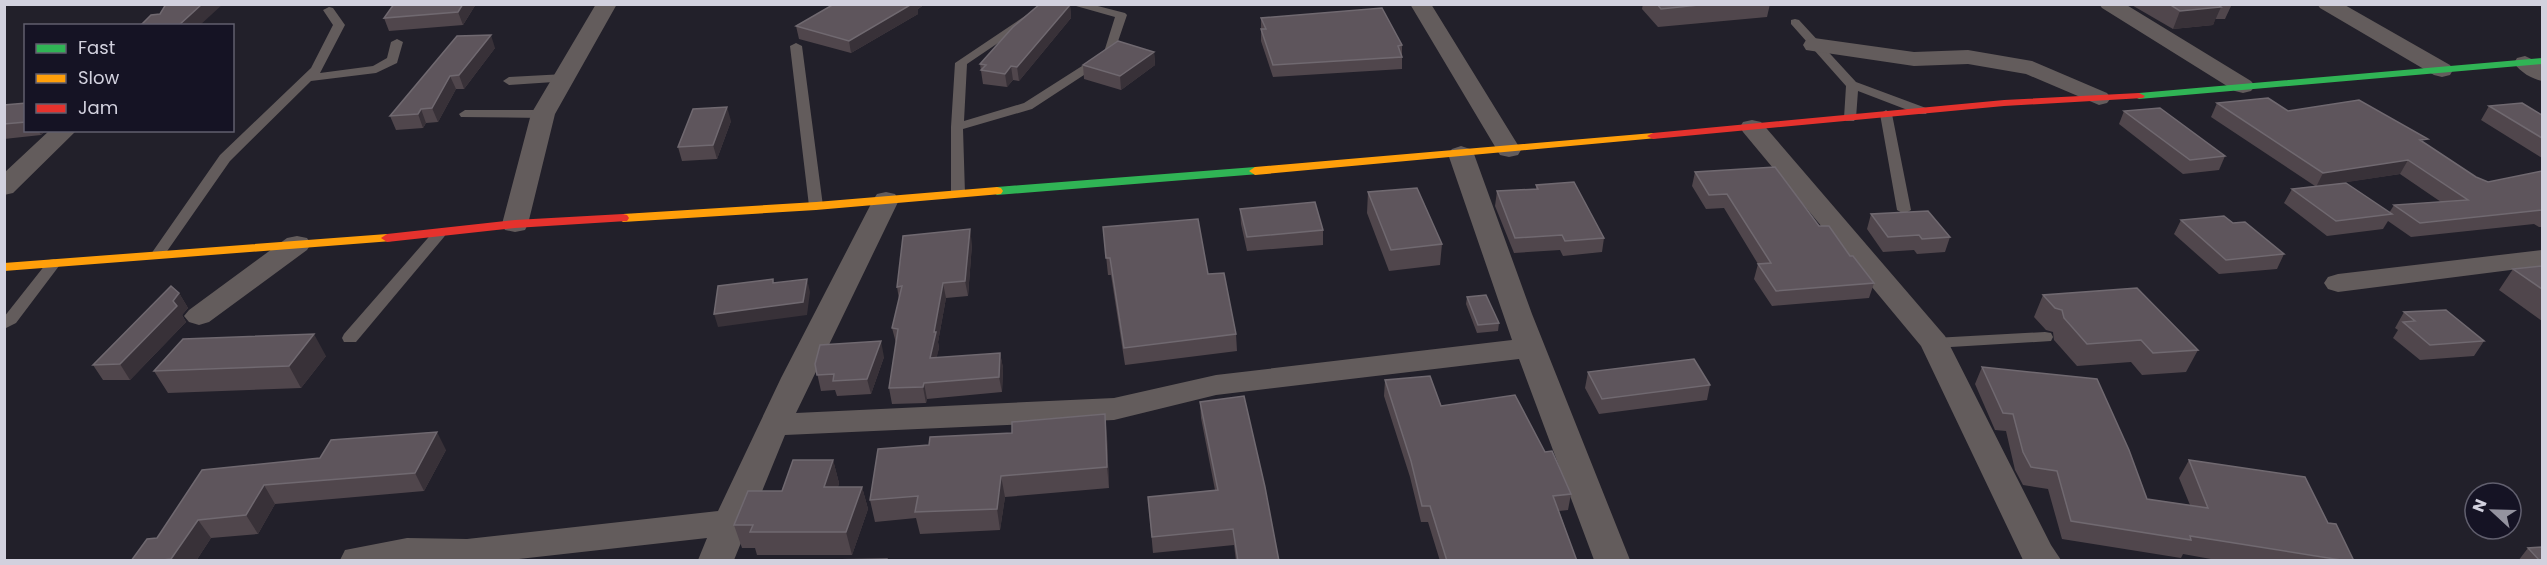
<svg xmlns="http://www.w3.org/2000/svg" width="2547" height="565" viewBox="0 0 2547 565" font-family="Poppins,sans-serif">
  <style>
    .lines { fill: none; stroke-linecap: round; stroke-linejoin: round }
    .lane { fill: #635c5c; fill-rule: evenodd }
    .street { fill: #635c5c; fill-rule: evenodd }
    .fast { fill: #30b455; fill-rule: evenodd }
    .slow { fill: #ff9f0a; fill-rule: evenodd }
    .jam { fill: #e5322d; fill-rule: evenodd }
    .wall { fill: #50464c; fill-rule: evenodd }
    .shaded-wall { fill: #383138 }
    .building { fill: #5e555c; stroke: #706970; stroke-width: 1.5 }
  </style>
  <rect width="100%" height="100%" fill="#22202a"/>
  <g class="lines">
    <path class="lane" d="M1043 4H1056L967 64 964 121 1024 103 1104 52 1115 17 1069 4H1090L1125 13 1127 15 1113 56 1032 109 963 129 965 194 963 197H953L951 194V127L955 63Z
      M329 7 333 8 345 25 320 73 373 66 387 58 391 42 397 39 403 42 397 63 376 73 311 81 230 161 163 257H153L151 254 220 155 311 68 333 25 323 10Z
      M1795 19 1799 20 1856 82 1926 108 1928 111 1926 114H1918L1858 91 1856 118 1854 121H1846L1844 118 1846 86 1791 24V20Z
      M796 43 802 46 823 206 816 210 809 206 790 46Z
      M565 74 569 75V81L509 85 503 81 509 77Z
      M465 110H543L549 114 543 118 461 117 459 114Z
      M1886 110 1892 114 1911 210 1904 214 1897 210 1880 114Z
      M439 230 444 231 446 234 444 237 356 342H344L342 338 344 334 434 231Z
      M54 259 61 263 59 266 16 323 4 329V317L49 260Z
      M2045 332 2051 333 2053 337 2051 341 1934 348 1926 343 1934 338Z"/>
    <path class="street" d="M596 4H617L555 114 528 224 525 230 515 232 505 230 502 224 531 114Z
      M1410 4H1431L1521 150 1518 155 1509 157 1500 155Z
      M2099 4H2125L2251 81 2255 86 2251 91 2243 93 2235 91 2102 8Z
      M2317 4H2343L2450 65 2453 70 2450 75 2442 77 2434 75 2320 8Z
      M1814 38 1914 52 1968 50 2032 61 2107 93 2111 98 2107 103 2099 105 2026 74 1968 64 1914 66 1806 50 1803 45 1806 40Z
      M2525 56 2542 64V81C2532 79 2520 72 2514 63L2517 58Z
      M1752 120 1761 122 1945 336 2051 545 2061 560H2023L1921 346 1743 132 1740 127 1743 122Z
      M50 130H77L13 193 4 195V173Z
      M1461 146 1470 149 1474 154 1532 314 1630 560H1594L1519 359 1216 395 1114 420 785 435 734 560H698L707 538 510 560H340L345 550 407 538 467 539 718 511 781 378 873 200 877 194 886 192 895 194 899 200 796 413 1114 398 1216 375 1512 340 1448 154 1452 149Z
      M297 236 307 238 311 244 307 250 209 322 199 325 189 322 184 316 189 310 287 238Z
      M2542 250V266L2338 292 2328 289 2324 283 2328 277 2338 274Z"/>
    <path class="fast" d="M2542 58V64L2139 99 2133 96 2139 93Z
      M1255 167 1259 168 1261 171 1259 174 997 195 991 191 997 187Z"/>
    <path class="slow" d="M1653 133 1657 134 1659 136 1657 138 1255 175 1249 171 1255 167Z
      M997 187 1001 188 1003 191 1001 194 816 210 623 222 617 218 623 214 816 202Z
      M387 234 392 235 393 238 392 241 4 271V263Z"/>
    <path class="jam" d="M2139 93 2145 96 2143 98 2004 106 1653 139 1647 136 1653 133 2004 100Z
      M623 214 627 215 629 218 627 221 515 228 387 242 381 238 387 234 515 220Z"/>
  </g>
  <path class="wall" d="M394 4H476L463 25 389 31 384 18Z
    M834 4H925L918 9V14L851 53 799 39 796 26Z
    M1643 4H1770L1767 17 1658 27 1642 9Z
    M2130 4H2232L2225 19H2215L2213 25 2173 29Z
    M1070 5 1071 18 1019 81 1013 80 1007 87 983 84 980 64Z
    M1261 18 1402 45V69L1273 77 1261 41Z
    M457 36 495 48 464 89H456L438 122 426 123 423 128 396 130 390 116Z
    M1154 52 1155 65 1121 90 1084 79 1083 65Z
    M26 103V130H47L41 135 4 139V105Z
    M2217 103 2288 111 2425 143 2476 177 2488 182 2542 171V227H2539L2534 224 2411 237 2388 221 2383 229 2327 236 2284 203 2292 189 2315 186 2211 117ZM2400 174 2441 202 2394 205 2389 213 2339 183Z
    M2489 106 2542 115V158L2481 120Z
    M2124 111 2225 156 2219 170 2183 174 2119 124Z
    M731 121 717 159 682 161 678 147Z
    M1695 172 1819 226 1850 256 1874 283 1869 298 1772 306 1754 279 1758 264 1724 208 1706 209 1692 186Z
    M1536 185 1604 238 1602 252 1563 256 1560 250 1514 253 1495 206 1497 191 1536 189Z
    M1368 192 1442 244 1440 265 1389 271 1367 213Z
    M1240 209 1323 230V245L1247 251 1241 224Z
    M1871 214 1950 237 1945 252 1917 254 1914 250 1883 252 1867 229Z
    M2181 220 2233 223 2284 254 2277 269 2219 274 2174 234Z
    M1103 227 1208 274 1236 334 1237 351 1125 365 1111 275H1108Z
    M972 244 968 296 946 298 938 342 939 348 936 358 1000 353 1003 368 1002 392 927 399 926 403 892 404 889 388 896 343 892 328 899 299 897 287Z
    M2542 266V321L2499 290 2513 269Z
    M179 293 188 308 182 315 186 322 130 380H103L93 365Z
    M2043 295 2198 350 2186 372 2142 375 2131 362 2077 366 2054 340 2053 332 2046 330 2034 317Z
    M1467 297 1499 323 1498 331 1477 333 1466 304Z
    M2404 312 2484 341 2474 356 2420 360 2393 338 2398 330 2395 328Z
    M326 356 301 388 168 393 154 371Z
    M884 357 871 394 837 396 835 390 821 391 815 364Z
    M1982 367 2147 499 2190 505 2179 478 2189 460 2328 523 2354 561H2222L2183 554 2181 558 2062 539 2048 489 2023 485 2015 470 2006 431 1995 430 1975 384Z
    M1588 372 1710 385 1707 400 1599 414 1585 388Z
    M1385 380 1545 452 1571 494 1568 510 1559 511 1577 561H1440L1428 522H1421L1410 477 1384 396Z
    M1200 402 1279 561H1236L1234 545 1153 553 1148 497 1215 490 1201 418Z
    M1107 436 1109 488 1005 497 1000 530 920 534 916 518 875 522 870 500Z
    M446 450 424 491 275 504 258 534 211 538 196 561H131L157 538 320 458Z
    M833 460 839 483 838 487H862L868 509 852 555H757L755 548H742L734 525 782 491Z
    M2528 548 2542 561H2518Z"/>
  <path class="shaded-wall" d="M202 4H223L199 26H178Z
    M463 4H476L463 25 458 12Z
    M910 4H925L918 9V14L851 53 849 41Z
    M2507 4H2522L2506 6Z
    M1070 5 1071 18 1019 81 1017 67Z
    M2221 7 2213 25 2173 29 2180 11Z
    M491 35 495 48 464 89 459 75Z
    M1154 52 1155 65 1121 90 1120 76Z
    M1011 66 1013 80 1007 87 1005 74Z
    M450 76 456 89 438 122 432 108Z
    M727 107 731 121 717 159 713 145Z
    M421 109 426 123 423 128 418 114Z
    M38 130H47L41 135Z
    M2408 160 2400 174 2316 187 2323 173Z
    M970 229 972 244 968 296 965 281Z
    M807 279 810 292 807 315 718 327 714 314Z
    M943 283 946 298 938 342 939 348 933 374 930 358 934 332Z
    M179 293 188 308 182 315 186 322 130 380 120 364Z
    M314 334 326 356 301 388 289 366Z
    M881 341 884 357 871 394 867 379Z
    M1000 353 1003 368 1002 392 999 377Z
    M924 383 927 399 926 403 923 387Z
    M1105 414 1107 436 1109 488 1107 467Z
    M437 432 446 450 424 491 415 473Z
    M833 460 839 483 830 509 824 487Z
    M1001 476 1005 497 1000 530 997 509Z
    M264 485 275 504 258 534 246 515Z
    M862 487 868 509 852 555 846 532Z
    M198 520 211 538 196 561H172L171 559Z"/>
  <path class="building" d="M166 4H202L178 26H140L151 15 160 14Z
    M394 4H463L458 12 384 18Z
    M834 4H912L849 41 796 26Z
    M1040 4 1070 5 1017 67 1011 66 1005 74 981 70 986 65 980 64 1013 27Z
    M1657 4H1708L1661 9Z
    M2169 4H2217L2221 7 2180 11Z
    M1382 8 1402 45 1398 46 1402 57 1273 65 1261 29H1266L1261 18Z
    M491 35 459 75 450 76 432 108 421 109 418 114 390 116 457 36Z
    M1118 41 1154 52 1120 76 1083 65Z
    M2268 98 2288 111 2359 100 2428 139 2420 140 2476 177 2488 182 2542 171V210L2420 223 2394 205 2468 200 2408 160 2323 173 2217 103Z
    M26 103V122L4 124V105Z
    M2522 103 2542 115V138L2489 106Z
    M727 107 713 145 678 147 693 109Z
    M2160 108 2225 156 2190 160 2124 111Z
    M1775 167 1819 226H1829L1850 256H1853L1874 283 1776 291 1758 264 1771 263 1727 194 1709 195 1695 172Z
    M1574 182 1604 238 1565 241 1562 235 1515 238 1497 191 1538 189 1536 185Z
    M2346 183 2392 214 2336 221 2292 189Z
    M1417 188 1442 244 1391 250 1368 192Z
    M1315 202 1323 230 1247 237 1240 209Z
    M1928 211 1950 237 1922 239 1919 235 1888 237 1871 214Z
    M2224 216 2233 223 2245 222 2284 254 2226 260 2181 220Z
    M1198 219 1208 274 1224 273 1236 334 1124 348 1110 258H1106L1103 227Z
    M970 229 965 281 943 283 934 332H936L930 358 1000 353 999 377 924 383 923 387 889 388 898 329 892 328 902 286 897 287 903 236Z
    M2542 266V289L2513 269Z
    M773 279V283L807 279 803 302 714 314 718 286Z
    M171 286 179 293 173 301 177 306 120 364 93 365Z
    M2137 288 2198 350 2153 353 2141 340 2087 344 2064 318 2062 310 2055 308 2043 295Z
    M1486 295 1499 323 1478 325 1467 297Z
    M2446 310 2484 341 2430 345 2403 322 2415 321 2404 312Z
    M314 334 289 366 154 371 183 339Z
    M881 341 867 379 833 381 834 374 817 375 815 364 820 345Z
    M1694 359 1710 385 1602 399 1588 372Z
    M1982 367 2097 379 2129 450 2147 499 2208 508 2189 460 2305 477 2328 523 2336 524 2354 561H2347L2190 536 2191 540 2071 521 2057 471 2031 467 2023 452 2013 414 2003 413Z
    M1430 376 1441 406 1515 395 1545 452 1552 451 1571 494 1553 496 1577 561H1447L1430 506H1422L1411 461 1385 380Z
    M1244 396 1265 487 1279 561H1238L1233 529 1152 537 1148 497 1218 490 1200 402Z
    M1105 414 1107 467 1001 476 997 509 915 512 918 496 870 500 878 449 929 445 930 437 1012 433V422Z
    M437 432 415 473 264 485 246 515 198 520 171 559 155 561H131L147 539 157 538 202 470 320 458 331 440Z
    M793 460H833L824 487H862L846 532H750L753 525H734L748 491H782Z
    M2542 547V561H2540L2528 548Z
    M887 559V561H825L826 560Z"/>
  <rect width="2547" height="565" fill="none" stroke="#d2d1de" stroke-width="12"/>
  <rect x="24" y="24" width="210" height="108" fill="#151324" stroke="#615f6e" stroke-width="1.5"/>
  <rect x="36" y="44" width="30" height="9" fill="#30b455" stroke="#615f6e" stroke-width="1.5"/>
  <text x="78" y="54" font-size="18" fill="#d2d1de">Fast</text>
  <rect x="36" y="74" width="30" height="9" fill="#ff9f0a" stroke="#615f6e" stroke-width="1.5"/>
  <text x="78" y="84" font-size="18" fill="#d2d1de">Slow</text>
  <rect x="36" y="104" width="30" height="9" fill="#e5322d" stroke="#615f6e" stroke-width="1.5"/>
  <text x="78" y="114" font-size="18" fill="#d2d1de">Jam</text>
  <g transform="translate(2493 511) rotate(292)"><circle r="28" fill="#151324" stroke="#615f6e" stroke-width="1.5"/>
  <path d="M0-4.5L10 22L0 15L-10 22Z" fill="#94939f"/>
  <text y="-9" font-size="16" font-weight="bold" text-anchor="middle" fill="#d2d1de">N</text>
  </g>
</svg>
